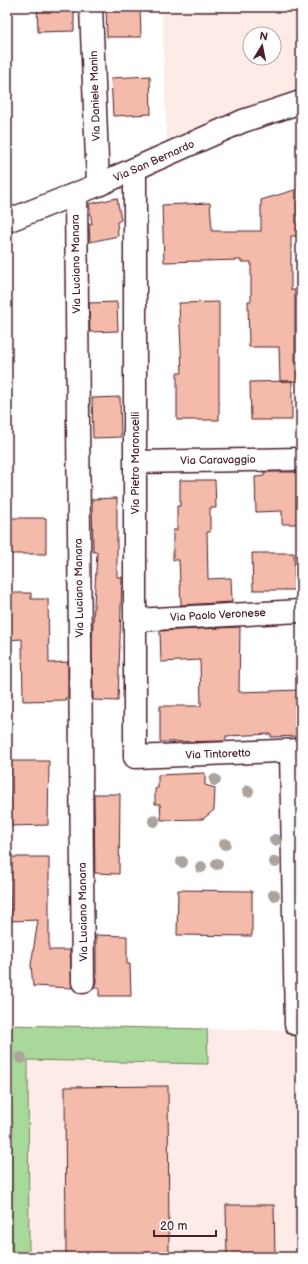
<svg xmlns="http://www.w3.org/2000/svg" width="308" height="1264" viewBox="0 0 308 1264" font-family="'Balsamiq Sans',sans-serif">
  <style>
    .built { fill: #fcebe6; fill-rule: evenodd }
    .green { fill: #a8d99a; stroke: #797c62 }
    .building { fill: #f4bbaa; stroke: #4a1f2b }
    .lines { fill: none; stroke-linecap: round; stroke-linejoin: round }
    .minor-casing { stroke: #4a1f2b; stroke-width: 25 }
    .tertiary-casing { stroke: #4a1f2b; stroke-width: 25 }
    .minor { stroke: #fff; stroke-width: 22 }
    .tertiary { stroke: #fff; stroke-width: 22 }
    .tree { fill: #aba39d }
    .labels { text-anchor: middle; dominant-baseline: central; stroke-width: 4; stroke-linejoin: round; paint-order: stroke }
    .street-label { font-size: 11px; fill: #4a1f2b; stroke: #fff }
  </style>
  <rect width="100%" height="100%" fill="#fff"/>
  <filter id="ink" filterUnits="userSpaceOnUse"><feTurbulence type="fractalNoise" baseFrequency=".025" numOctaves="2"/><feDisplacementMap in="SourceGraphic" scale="8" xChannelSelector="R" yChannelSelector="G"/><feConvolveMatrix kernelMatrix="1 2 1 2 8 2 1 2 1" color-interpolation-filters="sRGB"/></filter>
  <g filter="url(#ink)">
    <path class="built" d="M162 7H301V95L167 144ZM250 34H274V58H250Z
      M207 1029 301 1030V1257H29L28 1059 208 1064Z"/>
    <path class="green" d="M7 1025 207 1029 208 1064 28 1060 29 1257H7Z"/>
    <path class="building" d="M37 7H74V31L38 32Z
      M106 7H140L141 37H107Z
      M150 76 151 114 113 116 111 78Z
      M298 189V236H291V290H295V362H301V381H280L279 347H249L248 301H251V262H241V260L164 262 162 205 210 203 212 231H261V200Z
      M117 198 121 220 117 222 118 236 90 242 89 224H92L89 204Z
      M117 302 118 331 90 332 89 303Z
      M219 302V420H177V373H182L179 303Z
      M292 381V420H251L250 382Z
      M120 397 121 437 93 438 92 398Z
      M264 472H301V524H282V511L256 512 255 477 264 476Z
      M180 480H215L216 508H210V532H207L208 579 231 578 232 602 181 605 179 560H173V530H177V506H180Z
      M117 498V577H122L118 701 93 700 92 640 97 552H93L92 499Z
      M9 518H46V554H9Z
      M252 553H294L295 590H253Z
      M7 593H31V599H48L49 663 68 662V698H65L66 700 23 701 22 639 8 640Z
      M240 627 239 692 301 690V736L271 737V734L226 736V741L160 742V706H201L200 660 161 662 160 631Z
      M10 761H49L48 825 10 826Z
      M205 773V785L215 788 214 810 203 819 161 820 160 804H155V789L158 788V775Z
      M94 794H120L119 874 95 873Z
      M9 857H49V950H70L72 988 33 986 31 965 38 920 11 921Z
      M178 890 252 891V936L177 935Z
      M96 935 127 936V964H130L131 996H99V988H94L96 982Z
      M168 1086 169 1257H66L65 1087Z
      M226 1205H274L275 1257H227Z"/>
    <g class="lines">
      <defs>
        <path id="minor" d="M91 7 98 185
          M135 169V757L301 750
          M76 194 83 982
          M135 462 301 459
          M135 620 301 611
          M291 751 296 1024"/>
        <path id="tertiary" d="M7 221 98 185 243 121 301 102"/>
      </defs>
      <use href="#minor" class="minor-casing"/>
      <use href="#tertiary" class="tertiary-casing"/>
      <use href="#minor" class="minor"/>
      <use href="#tertiary" class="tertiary"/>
    </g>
    <g class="tree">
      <circle cx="215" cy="780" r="6"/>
      <circle cx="248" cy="791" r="6"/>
      <circle cx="154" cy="821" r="6"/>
      <circle cx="275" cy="840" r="6"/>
      <circle cx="225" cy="844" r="6"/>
      <circle cx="182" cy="862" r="6"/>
      <circle cx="275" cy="862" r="6"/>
      <circle cx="217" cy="864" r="6"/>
      <circle cx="201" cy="867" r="6"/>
      <circle cx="274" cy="895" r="6"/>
      <circle cx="21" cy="1058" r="6"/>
    </g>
  </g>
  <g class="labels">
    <g class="street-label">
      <text transform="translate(95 96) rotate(-92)">Via Daniele Manin</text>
      <text transform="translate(154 161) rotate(-24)">Via San Bernardo</text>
      <text transform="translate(76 264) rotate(-91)">Via Luciano Manara</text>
      <text transform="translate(218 460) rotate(-1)">Via Caravaggio</text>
      <text transform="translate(135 463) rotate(-90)">Via Pietro Maroncelli</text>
      <text transform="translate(79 588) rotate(-91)">Via Luciano Manara</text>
      <text transform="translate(218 615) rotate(-3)">Via Paolo Veronese</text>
      <text transform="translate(218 754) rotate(-2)">Via Tintoretto</text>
      <text transform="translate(83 912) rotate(-91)">Via Luciano Manara</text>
    </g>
  </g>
  <rect width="308" height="1264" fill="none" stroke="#fff" stroke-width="24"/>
  <rect x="12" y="12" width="284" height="1240" fill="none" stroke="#4a1f2b" stroke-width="1.5" filter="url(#ink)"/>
  <g transform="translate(262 46) rotate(10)"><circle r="19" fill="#ffffff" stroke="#b7a5aa"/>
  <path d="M0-3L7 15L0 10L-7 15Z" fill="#4a1f2b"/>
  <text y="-6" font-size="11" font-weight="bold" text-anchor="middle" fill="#4a1f2b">N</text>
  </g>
  <path d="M154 1230v6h62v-6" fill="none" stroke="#4a1f2b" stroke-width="2"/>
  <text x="160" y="1230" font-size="12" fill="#4a1f2b" stroke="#ffffff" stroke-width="3" paint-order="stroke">20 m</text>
</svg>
